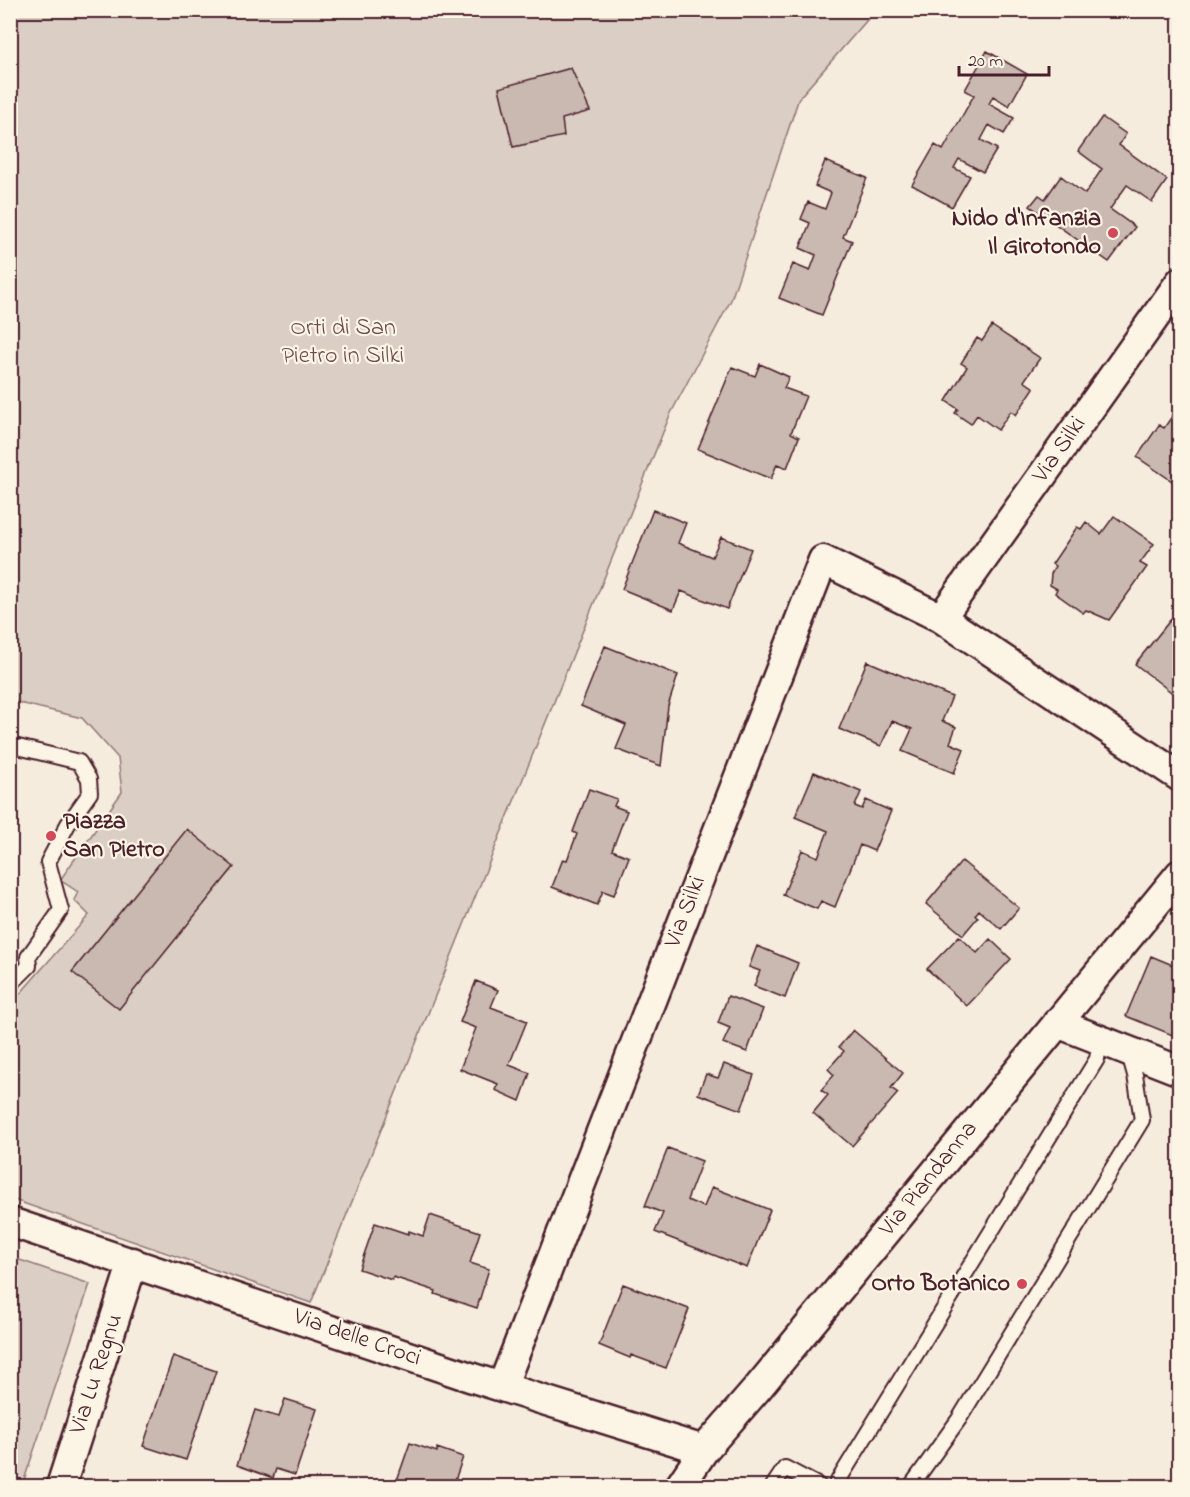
<svg xmlns="http://www.w3.org/2000/svg" width="1190" height="1497" viewBox="0 0 1190 1497" font-family="'Indie Flower',sans-serif">
  <style>
    .green { fill: #dbcec4; stroke: #927678; stroke-width: 1.5 }
    .building { fill: #cab9b1; stroke: #4a1f2b; stroke-width: 1.5 }
    .lines { fill: none; stroke-linecap: round; stroke-linejoin: round }
    .service-casing { stroke: #4a1f2b; stroke-width: 18 }
    .minor-casing { stroke: #4a1f2b; stroke-width: 33 }
    .service { stroke: #fcf5e5; stroke-width: 14 }
    .minor { stroke: #fcf5e5; stroke-width: 28 }
    .poi-dot { fill: #d1495b; stroke: #fcf5e5; stroke-width: 2 }
    .labels { text-anchor: middle; dominant-baseline: central; stroke-width: 4.5; stroke-linejoin: round; paint-order: stroke }
    .poi-label { font-size: 24px; font-weight: bold; fill: #4a1f2b; stroke: #fcf5e5; text-anchor: end }
    .park-label { font-size: 24px; fill: #6e4b51; stroke: #fcf5e5 }
    .street-label { font-size: 24px; fill: #4a1f2b; stroke: #fcf5e5 }
  </style>
  <rect width="100%" height="100%" fill="#f5ecde"/>
  <filter id="ink" filterUnits="userSpaceOnUse"><feTurbulence type="fractalNoise" baseFrequency=".0167" numOctaves="2"/><feDisplacementMap in="SourceGraphic" scale="12" xChannelSelector="R" yChannelSelector="G"/><feConvolveMatrix kernelMatrix="1 2 1 2 8 2 1 2 1" color-interpolation-filters="sRGB"/></filter>
  <g filter="url(#ink)">
    <path class="green" d="M11 11H875L799 98 731 300 670 415 311 1303 11 1199V1004L89 915 74 900 78 892 60 880 122 792 118 758 82 718 11 701Z
      M11 1257 90 1284 22 1486H11Z"/>
    <path class="building" d="M987 51 1027 74 1009 106 993 96 989 104 1014 118 1004 134 989 125 981 140 997 149 983 172 959 159 954 168 970 176 952 207 912 185 935 145 943 150 974 95 965 90Z
      M571 68 590 111 562 119 564 136 513 147 499 88Z
      M1102 117 1126 134 1119 145 1167 180 1152 202 1127 185 1110 209 1135 227 1109 262 1030 206 1039 195 1045 199 1061 176 1085 194 1102 169 1078 151Z
      M825 161 867 178 843 237 852 241 822 315 779 298 793 264 810 271 816 255 800 248 810 223 801 219 808 202 825 209 831 193 815 186Z
      M992 326 1040 358 1024 381 1034 388 1016 415 1011 411 998 430 977 415 971 424 955 413 958 409 946 401 967 367 961 363 977 338 982 341Z
      M760 364 789 377 784 388 806 396 791 433 799 437 787 468 777 464 771 479 698 449 732 367 755 376Z
      M1177 409 1180 411V476L1175 483 1137 457 1159 425 1164 428Z
      M653 510 686 523 678 543 712 557 721 537 751 549 727 609 681 591 673 610 622 589Z
      M1114 516 1154 544 1140 563 1147 567 1109 620 1086 610 1083 613 1055 593 1057 589 1050 585 1051 574 1055 566 1052 564 1077 527 1081 529 1086 522 1101 534Z
      M1180 608V699L1135 664Z
      M605 646 678 675 668 706 661 766 616 749 626 725 581 706Z
      M867 661 952 697 942 721 956 727 950 743 964 749 954 773 902 751 912 729 892 721 881 746 839 729Z
      M814 772 861 792 855 806 862 809 866 800 891 811 874 851 860 845 835 907 821 901 817 909 783 895 802 850 818 857 828 831 795 817Z
      M589 789 617 799 614 806 627 811 612 850 629 857 614 895 603 891 597 905 552 887 563 859 567 860 577 834 573 832Z
      M187 829 234 867 119 1009 72 972Z
      M962 861 1019 908 1001 929 979 910 975 915 978 917 963 935 926 904Z
      M959 936 977 953 990 939 1011 959 967 1006 927 969Z
      M757 946 798 963 785 998 754 986 760 971 749 967Z
      M1151 956 1180 968V1038L1126 1016Z
      M476 981 498 990 491 1007 527 1021 509 1065 530 1073 520 1101 495 1090 498 1084 460 1069 476 1028 460 1022Z
      M728 996 763 1009 747 1052 723 1043 730 1028 718 1023Z
      M853 1030 903 1073 891 1088 898 1093 852 1146 813 1113 828 1095 821 1090 834 1075 828 1069 844 1051 839 1047Z
      M724 1064 754 1075 741 1110 698 1094 706 1074 718 1078Z
      M668 1148 702 1161 687 1200 704 1207 712 1187 770 1210 747 1268 655 1232 663 1213 645 1206Z
      M430 1215 480 1232 470 1263 489 1269 477 1308 435 1294 436 1291 393 1277 392 1280 359 1269 375 1223 408 1234 409 1231 423 1236Z
      M623 1284 689 1309 666 1368 631 1355 630 1358 599 1345Z
      M173 1356 216 1371 186 1460 143 1446Z
      M285 1399 317 1409 295 1475 276 1469 273 1478 237 1465 255 1410 279 1417Z
      M410 1443 437 1452V1448L463 1457 453 1486H395Z"/>
    <g class="lines">
      <defs>
        <path id="service" d="M10 745 79 762 89 779 90 793 68 824 48 862 61 910 28 957 29 966 10 985
          M773 1486 785 1468 819 1486
          M835 1486 1097 1059 1100 1039
          M911 1486 959 1419 1142 1120 1135 1075 1128 1050"/>
        <path id="minor" d="M941 618 1180 282
          M1057 1023 1180 1071
          M10 1222 473 1378 704 1450
          M502 1387 823 560 941 618 1180 777
          M61 1486 133 1262
          M680 1486 704 1450 757 1389 1180 874"/>
      </defs>
      <use href="#service" class="service-casing"/>
      <use href="#minor" class="minor-casing"/>
      <use href="#service" class="service"/>
      <use href="#minor" class="minor"/>
    </g>
  </g>
  <g class="poi-dot">
    <circle cx="1113" cy="233" r="6"/>
    <circle cx="51" cy="836" r="6"/>
    <circle cx="1022" cy="1284" r="6"/>
  </g>
  <g class="labels">
    <g class="poi-label">
      <text x="1101" y="219">Nido d'Infanzia<tspan x="1101" dy="28">Il Girotondo</tspan></text>
      <text x="63" y="822" text-anchor="start">Piazza<tspan x="63" dy="28">San Pietro</tspan></text>
      <text x="1010" y="1284">Orto Botanico</text>
    </g>
    <g class="park-label">
      <text x="343" y="328">Orti di San<tspan x="343" dy="28">Pietro in Silki</tspan></text>
    </g>
    <g class="street-label">
      <text transform="translate(1060 450) rotate(-55)">Via Silki</text>
      <text transform="translate(686 912) rotate(-69)">Via Silki</text>
      <text transform="translate(929 1179) rotate(-51)">Via Piandanna</text>
      <text transform="translate(357 1338) rotate(19)">Via delle Croci</text>
      <text transform="translate(97 1374) rotate(-72)">Via Lu Regnu</text>
    </g>
  </g>
  <rect width="1190" height="1497" fill="none" stroke="#fcf5e5" stroke-width="36"/>
  <rect x="18" y="18" width="1154" height="1461" fill="none" stroke="#4a1f2b" stroke-width="2" filter="url(#ink)"/>
  <path d="M959 66v9h90v-9" fill="none" stroke="#4a1f2b" stroke-width="3"/>
  <text x="968" y="66" font-size="18" fill="#4a1f2b" stroke="#fcf5e5" stroke-width="4.5" paint-order="stroke">20 m</text>
</svg>
